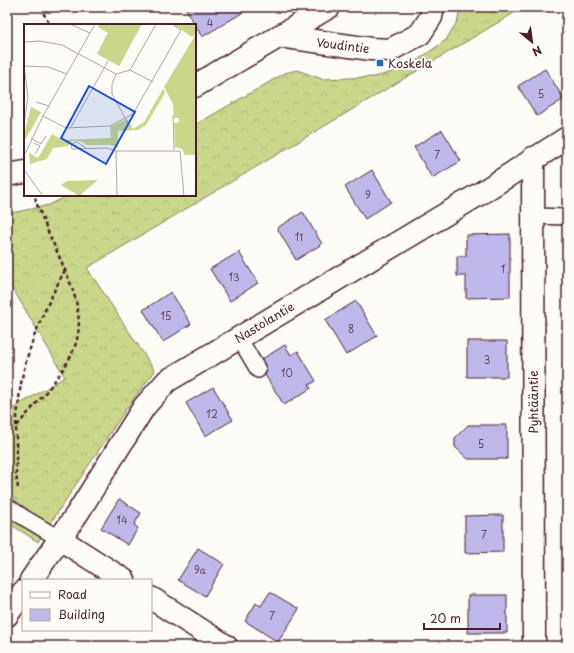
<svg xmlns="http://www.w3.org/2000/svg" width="574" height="653" viewBox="0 0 574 653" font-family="'Playpen Sans',sans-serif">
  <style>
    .forest { fill: url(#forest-crowns); stroke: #8a7b5b }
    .building { fill: #bfb9eb; stroke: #4a1f2b }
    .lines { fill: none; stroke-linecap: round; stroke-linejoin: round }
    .service-casing { stroke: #4a1f2b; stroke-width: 18 }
    .minor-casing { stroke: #4a1f2b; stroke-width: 25 }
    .path { stroke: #4a1f2b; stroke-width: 2.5; stroke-dasharray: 4 3; stroke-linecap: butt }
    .service { stroke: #fdfcf7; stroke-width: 15 }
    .minor { stroke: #fdfcf7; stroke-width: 22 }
    .poi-dot { fill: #1f6fb2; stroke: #fdfcf7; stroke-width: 1.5 }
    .labels { text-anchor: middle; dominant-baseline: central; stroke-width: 4; stroke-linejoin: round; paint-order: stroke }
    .number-label { font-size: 10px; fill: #67465b }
    .street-label { font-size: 12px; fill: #4a1f2b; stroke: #fdfcf7 }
    .poi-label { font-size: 12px; fill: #4a1f2b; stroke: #fdfcf7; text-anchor: start }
    .inset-road { fill: none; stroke: #b5a4a5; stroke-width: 1 }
    .view { fill: #1d4ed8; fill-opacity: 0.15; stroke: #1d4ed8; stroke-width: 2 }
    .inset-edge { fill: none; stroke: #4a1f2b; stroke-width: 2 }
  </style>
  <defs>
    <pattern id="forest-crowns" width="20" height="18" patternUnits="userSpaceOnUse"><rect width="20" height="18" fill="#cad78b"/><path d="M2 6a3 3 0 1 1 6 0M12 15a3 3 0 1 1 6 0" fill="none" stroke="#afb878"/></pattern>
  </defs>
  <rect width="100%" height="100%" fill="#fdfcf7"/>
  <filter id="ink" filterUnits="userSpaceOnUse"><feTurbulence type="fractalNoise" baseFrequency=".025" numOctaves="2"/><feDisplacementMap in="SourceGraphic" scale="8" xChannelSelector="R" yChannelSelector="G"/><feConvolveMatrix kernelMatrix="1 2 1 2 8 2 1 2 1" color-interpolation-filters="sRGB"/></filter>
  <g filter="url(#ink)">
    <path class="forest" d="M460 7H524L87 268 155 371 128 406 38 542 7 522V412L65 377 7 279V214L49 205 69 195H195V125L285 73 297 70 322 79 374 77 396 71 415 62 446 40 458 20Z"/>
    <path class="building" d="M185 7H252L202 37Z
      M545 69 564 99 537 116 518 86Z
      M442 130 461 161 432 178 414 147Z
      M372 170 391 202 365 219 345 187Z
      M303 212 322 244 296 260 277 228Z
      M510 234V297L466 298V276H457V256H466V235Z
      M239 252 258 283 230 301 210 269Z
      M171 292 191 324 163 342 143 310Z
      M356 301 377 336 346 355 325 320Z
      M467 341H507V377H467Z
      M285 345 291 355 298 351 316 381 309 385 311 388 284 405 265 375 267 370 262 359Z
      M213 387 233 420 205 436 186 403Z
      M468 425H507V459H468L455 447V438Z
      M119 499 141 513 134 525 138 528 128 545 101 528Z
      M503 515V552L465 553V516Z
      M198 548 224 564 205 596 178 580Z
      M270 592 299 609 278 642 245 621 256 603 261 606Z
      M468 595H507V633H468Z"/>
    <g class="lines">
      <defs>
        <path id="service" d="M533 216 567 217
          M239 338 258 370
          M7 506 23 517 60 539"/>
        <path id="minor" d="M279 36 371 49 390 50 420 34 431 17 433 7
          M195 86 329 7
          M533 158 534 646
          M7 175 25 172
          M60 539 124 580
          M31 580 77 514 144 407 167 381 481 193 567 138
          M151 598 226 646
          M7 615 23 592"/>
      </defs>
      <use href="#service" class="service-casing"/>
      <use href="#minor" class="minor-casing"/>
      <path class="path" d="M40 7 50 25
        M16 426C18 410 19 394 22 378 30 340 47 304 65 270
        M18 488 16 475V427C35 404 65 374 75 346 87 312 68 278 55 247 48 233 42 217 36 202L35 195"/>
      <use href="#service" class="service"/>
      <use href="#minor" class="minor"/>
    </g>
  </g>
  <rect class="poi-dot" x="376" y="59" width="8" height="8" rx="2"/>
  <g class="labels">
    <g class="number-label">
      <text x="210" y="22">4</text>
      <text x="541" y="93">5</text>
      <text x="437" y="154">7</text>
      <text x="368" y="194">9</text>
      <text x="299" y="236">11</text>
      <text x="503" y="268">1</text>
      <text x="234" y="276">13</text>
      <text x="166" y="315">15</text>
      <text x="351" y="328">8</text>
      <text x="487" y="359">3</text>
      <text x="287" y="372">10</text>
      <text x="212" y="413">12</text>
      <text x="481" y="443">5</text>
      <text x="122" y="519">14</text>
      <text x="484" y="534">7</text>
      <text x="200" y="569">9a</text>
      <text x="272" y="615">7</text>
    </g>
    <g class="street-label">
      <text transform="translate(343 45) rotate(7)">Voudintie</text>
      <text transform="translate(264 322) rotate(-31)">Nastolantie</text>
      <text transform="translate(533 402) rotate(-90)">Pyhtääntie</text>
    </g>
    <g class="poi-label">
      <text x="388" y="63">Koskela</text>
    </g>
  </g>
  <g transform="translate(24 24)">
    <rect width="172" height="172" fill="#fdfcf7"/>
    <path d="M149 0H172V10L168 13Z" fill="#cad78b"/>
    <path d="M76 0H118L95 42 73 30 84 9 74 3ZM172 10V131H161L158 125 151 123 150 99 155 98V94H150L149 80 140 63ZM139 65 141 69 122 101 114 106 94 107V124L87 121H63L56 117H48L44 122 29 124 23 135 6 140 5 129 14 134 28 110 38 116 87 114 86 103 103 95 109 105 120 98ZM7 83 17 88 0 118V111ZM74 156 55 172 37 161 43 157Z" fill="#cad78b"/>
    <path d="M80 0H107L105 4 101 2 97 11 108 17 95 42 85 36 95 14 78 3ZM84 9 93 14 85 29 76 24Z" fill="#cad78b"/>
    <path class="inset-road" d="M46 0 66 9M0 18 16 17 38 21 92 50M0 42 4 73 0 99M0 42 24 43 43 50M106 46 129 58M92 50 106 46 132 0M92 50 88 60V70L106 103M12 78 25 82M149 91 150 126M19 92 42 104 86 102 109 90 157 6 148 0M47 103 84 37M7 114 17 120 22 112M10 119 16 122 11 130M62 124 53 118 47 120 48 125 83 124 92 127M92 127H156L160 172M92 127 93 172M1 130 18 94 71 0M0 142V129M0 146 19 172"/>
    <path class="view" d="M65 62 111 88 82 140 37 114Z"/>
    <rect width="172" height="172" class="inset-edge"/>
  </g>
  <rect width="574" height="653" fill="none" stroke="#fdfcf7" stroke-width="24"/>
  <rect x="12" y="12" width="550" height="629" fill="none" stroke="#4a1f2b" stroke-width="1.5" filter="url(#ink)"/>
  <rect x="22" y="579" width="130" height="52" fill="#fdfcf7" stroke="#b5a4a5"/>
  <rect x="30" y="592" width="20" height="6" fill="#fdfcf7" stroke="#b5a4a5"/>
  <text x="58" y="599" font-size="12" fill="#4a1f2b">Road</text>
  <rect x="30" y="609" width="20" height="12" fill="#bfb9eb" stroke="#b5a4a5"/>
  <text x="58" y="619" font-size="12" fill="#4a1f2b">Building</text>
  <g transform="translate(532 42) rotate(151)" stroke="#fdfcf7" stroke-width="3" paint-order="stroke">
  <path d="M0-3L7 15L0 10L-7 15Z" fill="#4a1f2b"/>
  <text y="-6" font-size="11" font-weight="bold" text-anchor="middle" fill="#4a1f2b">N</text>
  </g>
  <path d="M424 623v6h76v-6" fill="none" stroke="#4a1f2b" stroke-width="2"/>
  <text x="430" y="623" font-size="12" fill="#4a1f2b" stroke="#fdfcf7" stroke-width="3" paint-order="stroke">20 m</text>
</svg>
